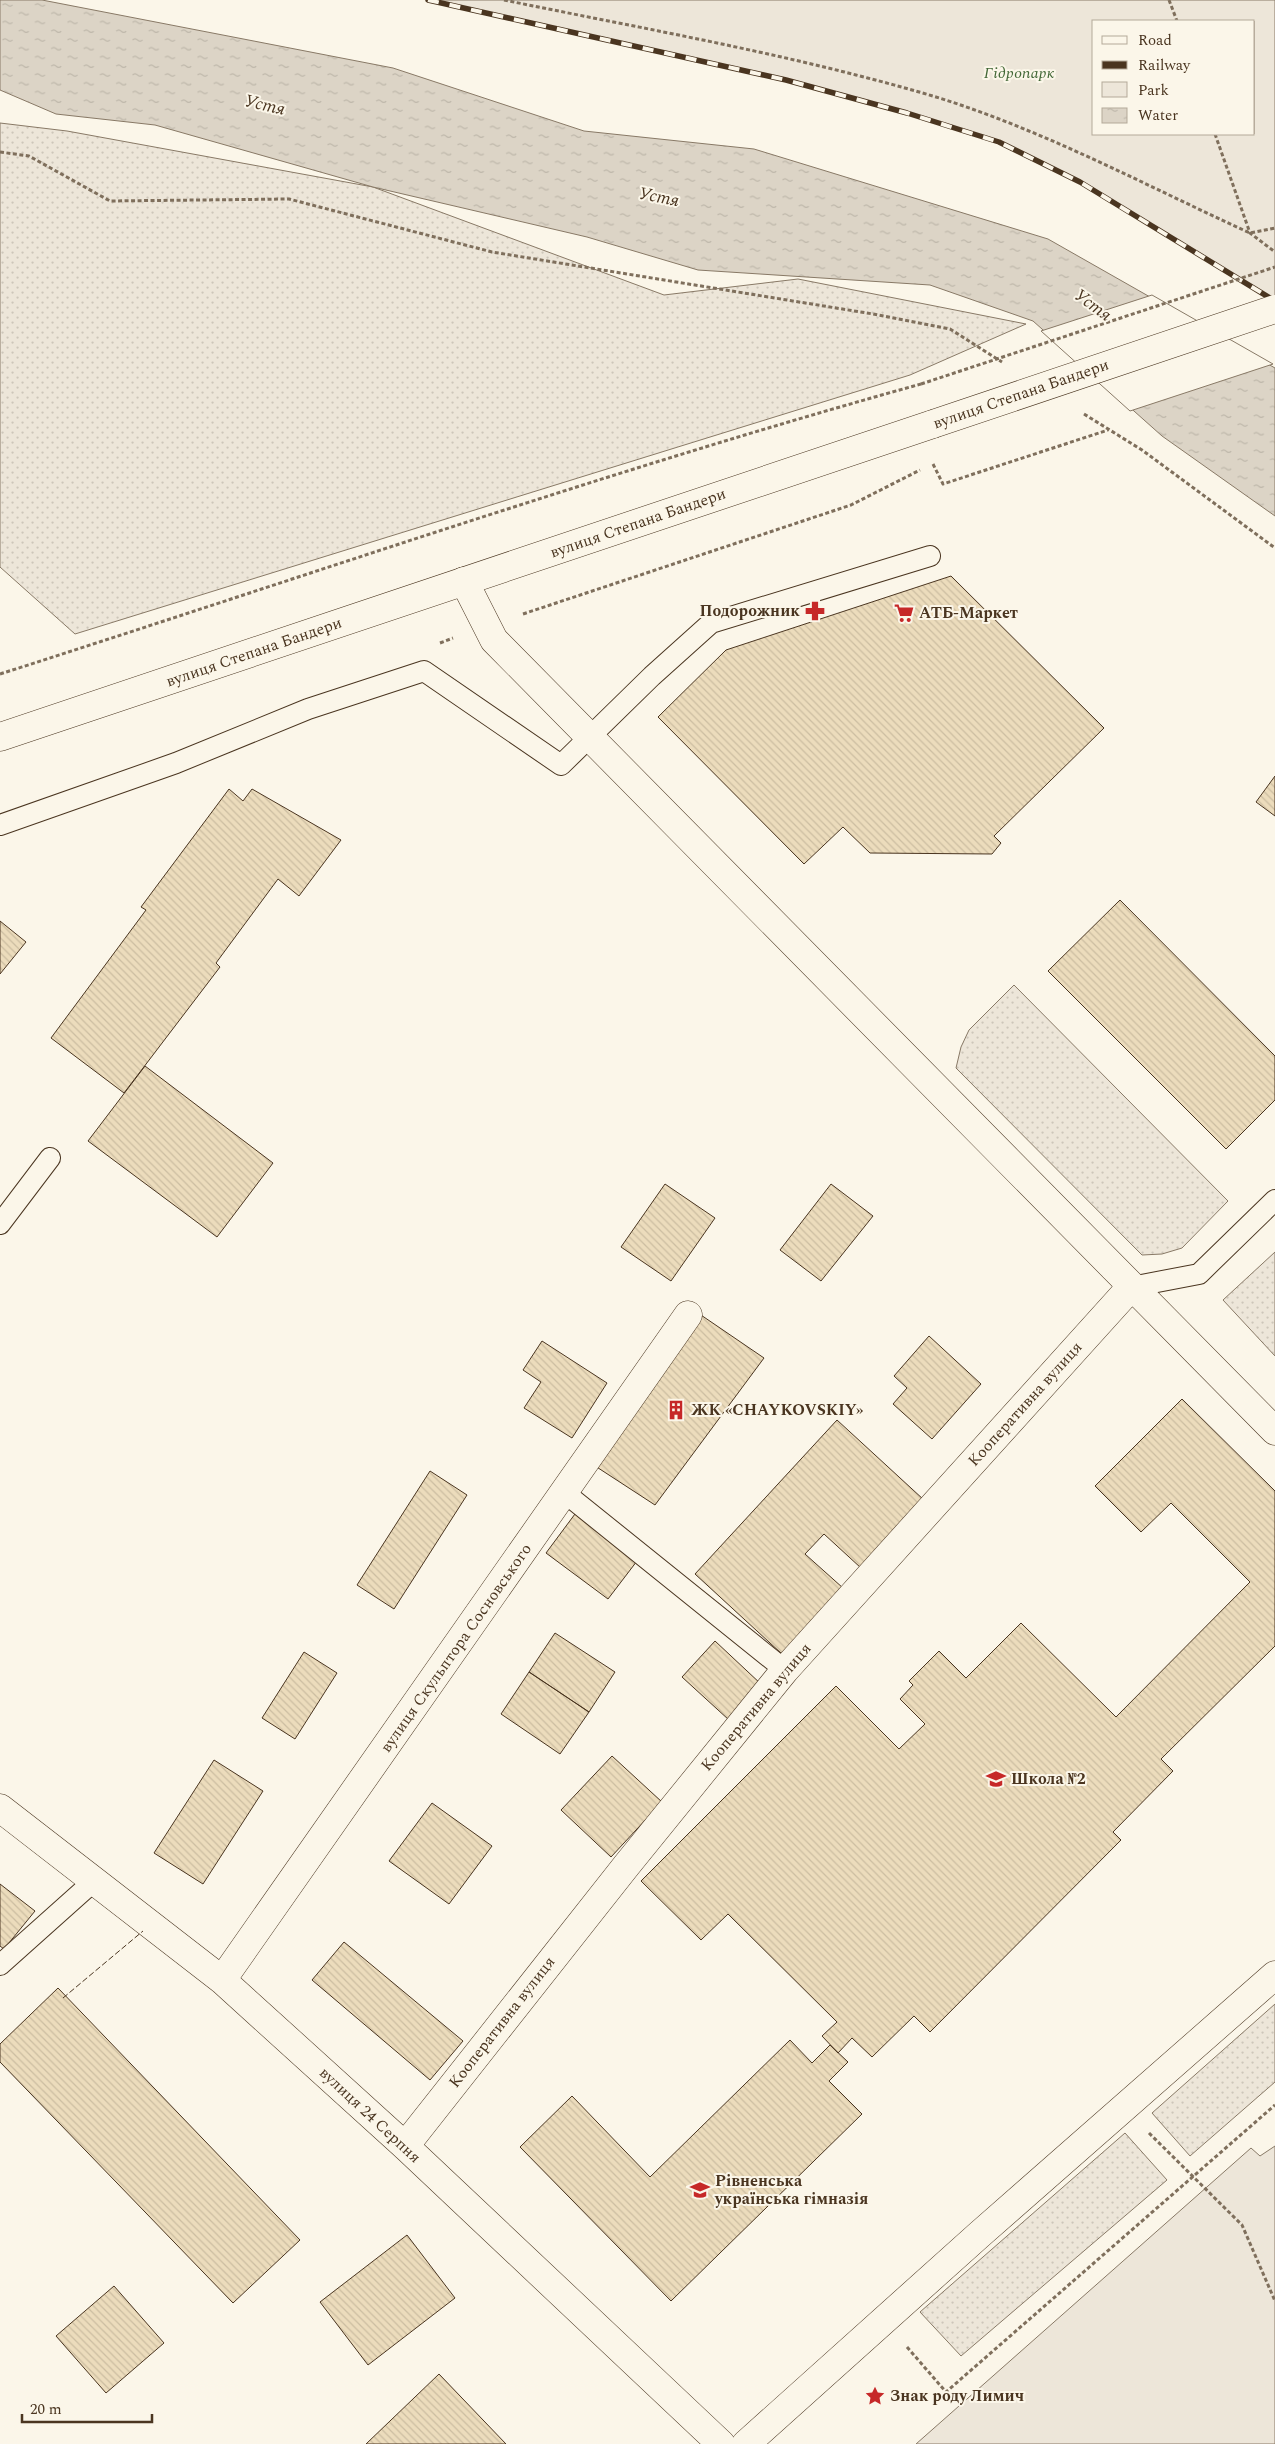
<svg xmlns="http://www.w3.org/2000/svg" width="1275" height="2444" viewBox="0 0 1275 2444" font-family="Spectral,serif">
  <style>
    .grass { fill: url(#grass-dots); stroke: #887966 }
    .green { fill: #ede6d9; stroke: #887966; fill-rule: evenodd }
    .water { fill: url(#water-ripples); stroke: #887966 }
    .pier { fill: #fbf6e9; stroke: #887966 }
    .building { fill: url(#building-back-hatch); stroke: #4a3520 }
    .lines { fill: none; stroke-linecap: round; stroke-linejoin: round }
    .lane-casing { stroke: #4a3520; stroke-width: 22 }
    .street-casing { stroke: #4a3520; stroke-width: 29 }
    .secondary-casing { stroke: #4a3520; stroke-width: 29 }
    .path { stroke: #7f6f5c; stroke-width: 3; stroke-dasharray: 4 2.5; stroke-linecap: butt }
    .lane { stroke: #fbf6e9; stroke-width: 20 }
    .street { stroke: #fbf6e9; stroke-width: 28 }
    .secondary { stroke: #fbf6e9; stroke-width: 28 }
    .rail-casing { stroke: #4a3520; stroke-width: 5.5 }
    .rail { stroke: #fbf6e9; stroke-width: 4; stroke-dasharray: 11; stroke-linecap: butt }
    .secondary-bridge-casing { stroke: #4a3520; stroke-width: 29; stroke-linecap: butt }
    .path-bridge { stroke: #7f6f5c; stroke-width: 3; stroke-dasharray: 4 2.5; stroke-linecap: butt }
    .secondary-bridge { stroke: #fbf6e9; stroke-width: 28 }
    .fence { stroke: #4a3520; stroke-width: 1; stroke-dasharray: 6 2.5; stroke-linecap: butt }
    .labels { text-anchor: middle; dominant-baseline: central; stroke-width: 4; stroke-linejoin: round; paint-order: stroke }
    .park-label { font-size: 16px; font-style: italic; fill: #436837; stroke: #fbf6e9 }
    .street-label { font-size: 16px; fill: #4a3520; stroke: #fbf6e9 }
    .poi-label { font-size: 16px; font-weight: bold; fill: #4a3520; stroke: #fbf6e9; text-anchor: start }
    .water-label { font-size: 18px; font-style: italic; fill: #4a3520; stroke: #fbf6e9 }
  </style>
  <defs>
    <pattern id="grass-dots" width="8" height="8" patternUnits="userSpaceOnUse" patternTransform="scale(1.25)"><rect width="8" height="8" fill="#ede6d9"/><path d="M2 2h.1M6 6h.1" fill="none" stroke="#cdc6ba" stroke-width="1.8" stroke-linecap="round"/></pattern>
    <pattern id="water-ripples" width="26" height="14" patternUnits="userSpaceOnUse" patternTransform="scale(1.25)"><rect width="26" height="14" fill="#dcd4c6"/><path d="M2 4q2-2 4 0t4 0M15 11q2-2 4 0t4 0" fill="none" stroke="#beb7aa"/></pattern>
    <pattern id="building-back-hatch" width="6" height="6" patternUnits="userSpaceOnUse" patternTransform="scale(1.25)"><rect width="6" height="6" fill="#ecdcbc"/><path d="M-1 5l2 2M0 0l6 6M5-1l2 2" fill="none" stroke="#ccbda1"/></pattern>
  </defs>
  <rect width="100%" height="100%" fill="#fbf6e9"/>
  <path class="grass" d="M0 123 67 131 373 187 664 295 798 279 1026 324 910 375 75 634 0 567Z
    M1014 985 1228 1201 1182 1248 1162 1254 1142 1255 956 1068 961 1047 969 1030Z
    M1275 1252V1356L1223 1300Z
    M1275 2004V2082L1190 2156 1152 2113Z
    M1125 2133 1167 2180 961 2356 920 2312Z"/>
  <path class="green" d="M428 0H1275V301L1080 182 999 142 907 113 786 80ZM1094 21H1254V134H1094Z
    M1275 2146V2444H916L1251 2148 1260 2156Z"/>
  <path class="water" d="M0 0H42L393 68 584 131 754 149 1048 239 1275 368V516L1162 436 1033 321 930 285 698 270 587 237 373 187 155 125 56 114 0 90Z"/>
  <path class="pier" d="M1152 295 1273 364 1130 411 1041 331Z"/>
  <path class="building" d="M951 576 1104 728 994 836 1001 843 992 854 870 853 843 827 804 864 658 717 726 650Z
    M1275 776V816L1256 802Z
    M229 789 243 801 252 789 341 840 299 896 278 879 216 963 220 967 124 1093 51 1038 146 910 141 907Z
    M1120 900 1275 1056V1100L1226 1149 1048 971Z
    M0 921 26 942 0 974Z
    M145 1066 273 1163 217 1237 88 1141Z
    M665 1184 715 1218 671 1281 621 1247Z
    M831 1184 873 1216 821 1281 780 1250Z
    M698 1313 764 1358 655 1505 589 1462Z
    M929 1336 981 1384 932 1439 893 1404 907 1388 894 1376Z
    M542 1341 607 1383 572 1438 524 1408 541 1382 523 1370Z
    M1182 1399 1275 1491V1646L1161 1759 1173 1771 1113 1832 1121 1840 930 2032 914 2016 872 2057 852 2038 838 2053 822 2036 837 2022 728 1914 701 1940 641 1881 836 1686 899 1749 925 1724 900 1699 913 1685 909 1681 939 1651 966 1678 1021 1623 1116 1717 1250 1582 1171 1503 1141 1532 1095 1486Z
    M837 1420 924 1500 861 1568 824 1534 805 1554 843 1588 782 1654 695 1574Z
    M430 1471 467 1495 394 1609 357 1585Z
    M575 1514 637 1561 608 1599 546 1553Z
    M555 1633 615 1672 589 1712 529 1672Z
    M715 1641 762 1685 729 1720 682 1677Z
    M304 1652 337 1673 295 1739 262 1718Z
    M529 1672 589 1712 560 1754 501 1714Z
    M612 1756 662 1802 611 1857 561 1810Z
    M214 1760 263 1791 203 1884 154 1853Z
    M432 1803 492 1846 449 1904 389 1861Z
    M0 1884 35 1911 4 1949 0 1946Z
    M344 1942 463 2041 430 2080 312 1980Z
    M58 1988 300 2240 233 2303 0 2062V2044Z
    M790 2040 812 2063 830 2045 848 2062 829 2081 862 2114 671 2301 520 2147 572 2096 650 2177Z
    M407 2235 455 2298 368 2365 320 2302Z
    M114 2286 164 2343 106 2393 56 2336Z
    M439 2374 506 2444H366Z"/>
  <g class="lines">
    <defs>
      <path id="lane" d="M0 825 176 763 308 709 424 671 561 765 652 676 711 623 930 556
        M0 1224 50 1158
        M1131 1287 1199 1274 1275 1200
        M565 1493 785 1670
        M0 1965 94 1881"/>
      <path id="street" d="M464 581 494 640 1275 1431
        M0 1808 222 1980 405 2146 721 2444
        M222 1980 688 1315
        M405 2146 626 1866 785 1670 1131 1287
        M746 2444 980 2234 1275 1975"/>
      <path id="secondary" d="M0 737 933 424"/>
    </defs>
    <use href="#lane" class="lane-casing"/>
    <use href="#street" class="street-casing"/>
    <use href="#secondary" class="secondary-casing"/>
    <path class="path" d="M504 0C640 28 778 52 912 90 1029 122 1140 183 1250 233L1275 228
      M1169 0 1177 21
      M1215 134 1250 233 1275 252
      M0 152 29 156 110 201 289 199 492 252 873 314 950 329 1002 362
      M1084 414 1142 450 1275 548
      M933 464 943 484 1108 430
      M523 614 851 505 920 470
      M440 643 453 638
      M0 674C307 576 611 470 921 384
      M1149 2133 1242 2225 1275 2301
      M907 2347 946 2392 1275 2105"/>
    <use href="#lane" class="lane"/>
    <use href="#street" class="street"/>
    <use href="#secondary" class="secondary"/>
    <defs>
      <path id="rail" d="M428 0 786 80 907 113 999 142 1080 182 1275 301"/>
    </defs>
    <use href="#rail" class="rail-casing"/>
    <use href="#rail" class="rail"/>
    <defs>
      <path id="secondary-bridge" d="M933 424 1275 309"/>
    </defs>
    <use href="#secondary-bridge" class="secondary-bridge-casing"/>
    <path class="path-bridge" d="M921 384 1275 267"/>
    <use href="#secondary-bridge" class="secondary-bridge"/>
    <path class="fence" d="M63 1998 143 1931"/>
  </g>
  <defs>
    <symbol id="pharmacy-bare" viewBox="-9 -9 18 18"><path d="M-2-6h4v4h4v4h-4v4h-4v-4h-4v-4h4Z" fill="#c62828" stroke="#fbf6e9" stroke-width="2.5" paint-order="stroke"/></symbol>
    <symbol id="supermarket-bare" viewBox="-9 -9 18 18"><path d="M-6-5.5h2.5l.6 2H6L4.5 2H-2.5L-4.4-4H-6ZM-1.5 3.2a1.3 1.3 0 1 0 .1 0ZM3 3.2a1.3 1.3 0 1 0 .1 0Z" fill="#c62828" stroke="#fbf6e9" stroke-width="2.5" paint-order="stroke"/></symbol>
    <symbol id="building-bare" viewBox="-9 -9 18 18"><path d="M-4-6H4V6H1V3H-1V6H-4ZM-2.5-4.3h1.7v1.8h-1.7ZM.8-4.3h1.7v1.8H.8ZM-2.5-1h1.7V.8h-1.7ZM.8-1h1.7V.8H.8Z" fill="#c62828" stroke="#fbf6e9" stroke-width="2.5" paint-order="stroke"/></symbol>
    <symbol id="school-bare" viewBox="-9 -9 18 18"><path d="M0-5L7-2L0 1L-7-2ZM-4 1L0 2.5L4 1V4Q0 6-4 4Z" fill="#c62828" stroke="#fbf6e9" stroke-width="2.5" paint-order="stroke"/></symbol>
    <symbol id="sight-bare" viewBox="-9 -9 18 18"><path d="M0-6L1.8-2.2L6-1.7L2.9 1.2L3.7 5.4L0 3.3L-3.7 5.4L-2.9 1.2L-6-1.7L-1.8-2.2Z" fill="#c62828" stroke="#fbf6e9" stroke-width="2.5" paint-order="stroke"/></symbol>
  </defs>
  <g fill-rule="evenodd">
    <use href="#pharmacy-bare" x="801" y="597" width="28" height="28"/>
    <use href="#supermarket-bare" x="890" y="599" width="28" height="28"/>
    <use href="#building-bare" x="662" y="1396" width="28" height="28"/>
    <use href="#school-bare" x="982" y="1765" width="28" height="28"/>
    <use href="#school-bare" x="686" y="2176" width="28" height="28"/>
    <use href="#sight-bare" x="861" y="2382" width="28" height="28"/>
  </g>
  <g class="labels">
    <g class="park-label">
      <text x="1019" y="73">Гідропарк</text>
    </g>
    <g class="street-label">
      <text transform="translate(1021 394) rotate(-19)">вулиця Степана Бандери</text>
      <text transform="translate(638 523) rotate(-19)">вулиця Степана Бандери</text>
      <text transform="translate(254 652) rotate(-19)">вулиця Степана Бандери</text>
      <text transform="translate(1025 1404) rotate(-48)">Кооперативна вулиця</text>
      <text transform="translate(456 1648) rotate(-55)">вулиця Скульптора Сосновського</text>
      <text transform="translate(756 1707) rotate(-50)">Кооперативна вулиця</text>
      <text transform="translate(502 2022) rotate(-52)">Кооперативна вулиця</text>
      <text transform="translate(370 2115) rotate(43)">вулиця 24 Серпня</text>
    </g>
    <g class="poi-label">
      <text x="800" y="611" text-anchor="end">Подорожник</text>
      <text x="919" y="613">АТБ-Маркет</text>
      <text x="691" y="1410">ЖК «CHAYKOVSKIY»</text>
      <text x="1011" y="1779">Школа №2</text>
      <text x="715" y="2181">Рівненська<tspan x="715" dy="18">українська гімназія</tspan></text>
      <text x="890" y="2396">Знак роду Лимич</text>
    </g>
    <g class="water-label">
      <text transform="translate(265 105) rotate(13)">Устя</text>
      <text transform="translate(659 197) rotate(11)">Устя</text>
      <text transform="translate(1093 305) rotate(36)">Устя</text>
    </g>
  </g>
  <rect x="1092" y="20" width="162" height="115" fill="#fbf6e9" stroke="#b4a999"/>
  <rect x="1102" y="36" width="25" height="8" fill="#fbf6e9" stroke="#b4a999"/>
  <text x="1138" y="45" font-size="15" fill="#4a3520">Road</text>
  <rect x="1102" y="61" width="25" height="8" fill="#4a3520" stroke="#b4a999"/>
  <text x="1138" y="70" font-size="15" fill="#4a3520">Railway</text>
  <rect x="1102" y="82" width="25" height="15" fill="#ede6d9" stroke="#b4a999"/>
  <text x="1138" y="95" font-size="15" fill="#4a3520">Park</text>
  <rect x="1102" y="108" width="25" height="15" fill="url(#water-ripples)" stroke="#b4a999"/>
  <text x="1138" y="120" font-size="15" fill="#4a3520">Water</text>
  <path d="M22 2414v8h130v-8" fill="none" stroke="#4a3520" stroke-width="2.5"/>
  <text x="30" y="2414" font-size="15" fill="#4a3520" stroke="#fbf6e9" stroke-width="4" paint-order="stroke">20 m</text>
</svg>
